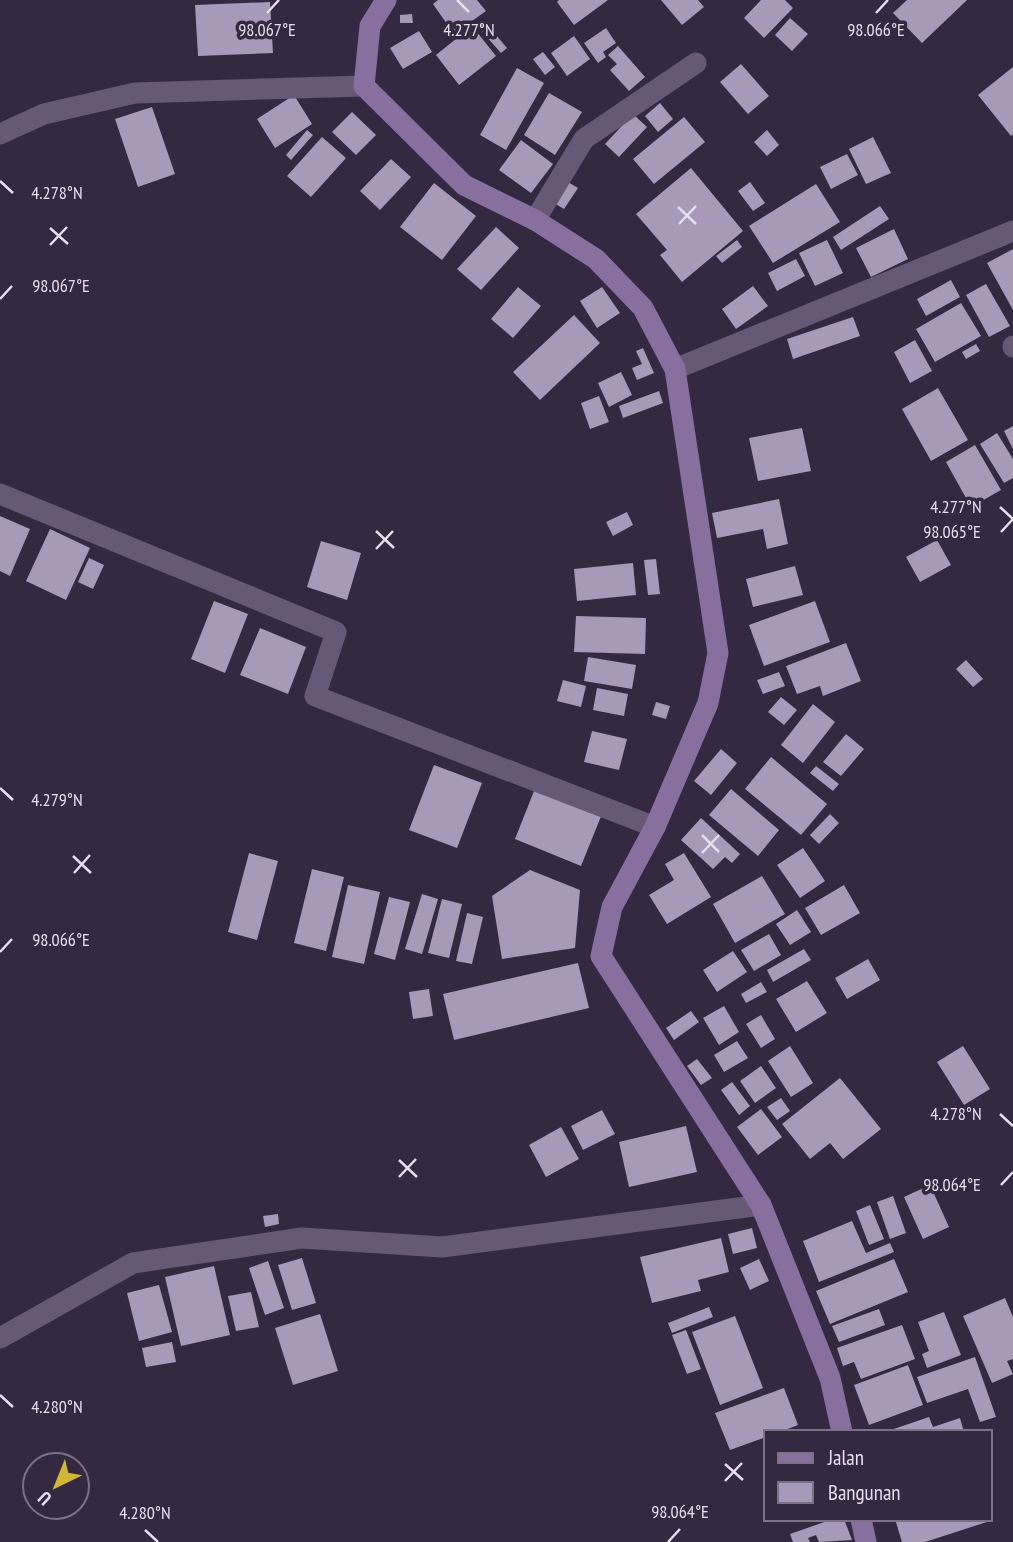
<svg xmlns="http://www.w3.org/2000/svg" width="1013" height="1542" viewBox="0 0 1013 1542" font-family="'PT Sans Narrow',sans-serif">
  <style>
    .building { fill: #a799b7 }
    .lines { fill: none; stroke-linecap: round; stroke-linejoin: round }
    .street { stroke: #675976; stroke-width: 21 }
    .secondary { stroke: #876f9e; stroke-width: 21 }
    .ticks { fill: none; stroke: #e6deee; stroke-width: 2.5 }
    .ticks-label { font-size: 18px; text-anchor: middle; fill: #e6deee; stroke: #352941; stroke-width: 7; stroke-linejoin: round; paint-order: stroke }
  </style>
  <rect width="100%" height="100%" fill="#352941"/>
  <path class="building" d="M438 0H477L486 11 454 34 433 4Z
    M559 0H608L574 25 557 2Z
    M661 0H698L704 7 682 25Z
    M761 0H785L793 8 764 38 744 18Z
    M907 0H967L922 43 893 13Z
    M270 2 273 53 198 56 195 5Z
    M412 14 413 23H400V15Z
    M790 18 808 34 792 51 775 35Z
    M484 21 507 48 501 53 477 26Z
    M472 26 496 56 459 85 436 55Z
    M606 28 616 43 603 52 606 57 598 63 584 43Z
    M419 31 432 52 403 69 390 48Z
    M574 36 590 59 567 76 551 53Z
    M618 46 645 77 629 91 610 70 617 64 608 55Z
    M543 52 555 67 545 75 533 59Z
    M741 64 769 96 748 114 720 82Z
    M1013 67V134L1011 136 978 95Z
    M517 68 544 83 506 150 480 135Z
    M549 93 582 112 555 155 524 135Z
    M294 95 312 124 275 148 257 119Z
    M660 103 673 119 658 132 645 116Z
    M152 107 175 174 138 187 115 119Z
    M352 112 376 135 356 155 332 132Z
    M633 114 647 127 619 157 605 144Z
    M684 117 705 142 654 184 633 159Z
    M307 130 313 135 291 160 286 155Z
    M767 130 779 145 767 156 754 142Z
    M322 137 346 158 311 197 287 176Z
    M873 137 891 173 866 184 849 149Z
    M521 140 553 164 531 193 499 170Z
    M847 154 858 175 831 189 820 167Z
    M391 159 411 177 380 210 360 191Z
    M691 168 743 231 682 282 660 255 667 250 636 214Z
    M568 182 578 188 564 209 554 203Z
    M750 182 765 203 753 211 738 191Z
    M434 183 476 216 442 260 400 227Z
    M816 184 840 222 773 263 749 226Z
    M880 206 889 219 841 250 833 237Z
    M496 227 519 248 481 290 457 269Z
    M894 229 908 259 871 277 856 248Z
    M737 240 742 247 722 263 716 256Z
    M827 240 843 273 815 286 799 253Z
    M1013 249V310L987 263Z
    M796 259 805 276 777 291 768 273Z
    M951 280 960 297 926 316 917 299Z
    M986 284 1010 326 989 337 966 295Z
    M753 286 768 306 736 329 722 309Z
    M518 287 541 306 513 338 491 319Z
    M602 287 620 313 597 328 580 301Z
    M961 303 981 336 935 362 916 329Z
    M574 315 600 343 540 400 513 372Z
    M853 317 860 336 793 359 787 339Z
    M915 340 932 371 910 383 894 352Z
    M976 344 980 351 966 359 962 352Z
    M643 348 654 373 637 380 632 368 642 364 636 351Z
    M621 372 632 395 609 407 598 383Z
    M938 388 968 440 931 461 902 409Z
    M659 391 663 403 623 418 619 406Z
    M599 396 609 422 590 429 581 403Z
    M1013 426V449L1004 431Z
    M802 428 811 471 758 481 749 438Z
    M997 433 1013 459V478L1004 483 980 444Z
    M975 445 1001 490 971 507 946 462Z
    M779 499 788 544 767 549 763 529 717 538 712 513Z
    M627 512 633 525 613 536 606 522Z
    M0 516 30 529 10 576 0 571Z
    M50 529 90 548 66 600 26 581Z
    M937 540 951 565 920 582 906 557Z
    M321 541 361 553 347 600 307 587Z
    M89 558 104 565 93 589 78 582Z
    M656 559 660 594 648 595 644 560Z
    M633 563 636 595 577 601 574 569Z
    M795 566 803 595 753 607 746 579Z
    M214 601 248 614 225 673 191 659Z
    M815 601 830 642 764 666 749 625Z
    M576 616 646 618 645 654 574 652Z
    M260 628 306 647 288 694 240 675Z
    M846 643 861 681 823 696 820 686 797 694 786 666Z
    M588 657 636 665 632 689 584 681Z
    M966 660 983 679 973 687 956 669Z
    M779 672 785 686 763 694 757 680Z
    M563 680 586 686 581 707 557 701Z
    M597 688 628 694 624 716 593 710Z
    M781 697 797 710 784 725 768 712Z
    M656 702 670 706 666 719 652 715Z
    M813 704 835 722 803 763 781 745Z
    M592 731 627 739 619 770 584 762Z
    M846 734 864 749 841 776 823 762Z
    M721 749 737 763 711 795 694 781Z
    M771 757 827 804 801 835 745 789Z
    M434 765 482 783 457 848 409 830Z
    M816 766 839 784 833 791 810 773Z
    M536 786 602 814 581 866 515 839Z
    M731 789 779 830 758 856 709 815Z
    M830 814 839 823 819 844 810 835Z
    M701 818 740 854 732 863 725 857 713 869 681 840Z
    M803 848 825 881 800 898 777 865Z
    M249 853 278 861 257 940 228 932Z
    M684 853 711 897 667 924 649 895 674 880 665 864Z
    M312 869 344 877 326 951 294 943Z
    M530 870 580 890 575 948 502 959 492 896Z
    M762 876 785 914 735 943 713 904Z
    M348 885 380 892 364 964 332 957Z
    M844 885 860 913 821 935 805 908Z
    M422 894 438 899 422 954 405 949Z
    M389 897 410 902 395 960 374 954Z
    M442 899 462 904 449 958 428 953Z
    M797 910 811 932 790 945 776 924Z
    M467 913 483 917 472 964 456 961Z
    M769 934 781 955 754 971 741 950Z
    M804 949 811 960 773 982 767 970Z
    M733 951 747 972 717 992 703 970Z
    M868 959 880 980 847 999 835 978Z
    M578 963 589 1008 454 1040 443 994Z
    M807 981 827 1013 796 1032 776 999Z
    M761 982 767 992 746 1003 741 994Z
    M429 989 433 1016 413 1019 409 992Z
    M724 1006 739 1032 719 1045 703 1018Z
    M691 1011 699 1022 674 1040 666 1028Z
    M761 1015 775 1039 761 1048 746 1024Z
    M737 1041 748 1058 724 1072 714 1055Z
    M790 1046 813 1083 791 1097 768 1061Z
    M963 1046 990 1089 964 1105 937 1062Z
    M697 1059 712 1078 701 1085 687 1066Z
    M761 1066 776 1088 755 1103 740 1081Z
    M840 1078 881 1129 843 1159 830 1143 810 1159 782 1124Z
    M732 1082 750 1106 739 1115 721 1090Z
    M781 1098 790 1111 777 1120 767 1107Z
    M761 1109 782 1137 758 1155 737 1127Z
    M602 1110 615 1134 583 1150 571 1126Z
    M686 1126 697 1172 629 1187 619 1142Z
    M561 1127 579 1159 546 1177 529 1145Z
    M930 1185 949 1227 923 1239 904 1197Z
    M893 1196 906 1233 890 1239 877 1202Z
    M870 1205 884 1239 869 1245 856 1211Z
    M278 1214 279 1224 265 1227 263 1216Z
    M852 1221 866 1253 890 1243 894 1252 819 1282 803 1241Z
    M752 1228 757 1248 733 1254 728 1234Z
    M721 1238 729 1272 698 1280 701 1291 652 1303 640 1257Z
    M302 1258 316 1303 292 1310 278 1265Z
    M759 1259 769 1281 750 1290 740 1268Z
    M894 1259 908 1292 830 1324 816 1291Z
    M268 1261 284 1308 265 1315 249 1268Z
    M214 1266 230 1335 181 1346 165 1277Z
    M159 1285 172 1332 139 1341 127 1293Z
    M251 1292 259 1327 236 1331 228 1296Z
    M1005 1298 1013 1317V1359L1007 1361 1013 1374 992 1383 963 1316Z
    M709 1307 713 1317 672 1333 668 1323Z
    M879 1309 885 1325 839 1342 832 1326Z
    M944 1312 961 1355 927 1368 922 1354 929 1351 918 1322Z
    M320 1314 338 1371 293 1385 275 1328Z
    M735 1316 763 1388 720 1405 692 1332Z
    M902 1325 915 1359 861 1379 854 1362 843 1366 837 1348Z
    M686 1330 701 1369 687 1374 672 1335Z
    M172 1342 176 1362 146 1367 142 1348Z
    M975 1357 996 1417 980 1422 968 1389 927 1403 917 1377Z
    M908 1365 923 1405 869 1425 854 1385Z
    M784 1388 798 1425 780 1432H766V1437L730 1450 715 1413Z
    M929 1417 933 1427 960 1418 964 1432H885Z
    M833 1519H844L852 1540 819 1542 816 1535 808 1538 810 1542H793L790 1534Z
    M895 1519H993V1520L925 1542H902Z"/>
  <g class="lines">
    <path class="street" d="M0 134 44 114 135 93 364 86
      M535 220 584 139 696 63
      M1013 346V347
      M675 369 1013 231
      M0 494 336 632 315 696 655 827
      M0 1338 133 1263 302 1238 442 1247 761 1205"/>
    <path class="secondary" d="M386 0 370 26 364 86 464 185 535 220 596 259 643 308 675 369 718 653 708 703 655 827 612 907 601 956 761 1205 830 1378 842 1432
      M861 1519 866 1542"/>
  </g>
  <path class="ticks" d="M457 0 469 12M267 13 279 0M876 13 888 0M0 181 13 193M678 207 696 224M679 224 696 206M50 228 68 244M50 245 67 227M0 299 12 286M1000 507 1013 519M376 531 394 548M1001 532 1013 519M376 549 393 531M0 788 13 800M702 835 719 852M702 853 719 835M73 856 91 873M74 873 90 855M0 952 12 939M1000 1114 1013 1126M399 1160 417 1177M399 1177 416 1159M1001 1185 1013 1172M0 1395 13 1407M725 1464 743 1480M725 1481 742 1463M145 1530 158 1542M668 1542 680 1529"/>
  <g class="ticks-label">
    <text x="469" y="36">4.277°N</text>
    <text x="267" y="36">98.067°E</text>
    <text x="876" y="36">98.066°E</text>
    <text x="57" y="199">4.278°N</text>
    <text x="61" y="292">98.067°E</text>
    <text x="956" y="513">4.277°N</text>
    <text x="952" y="538">98.065°E</text>
    <text x="57" y="806">4.279°N</text>
    <text x="61" y="946">98.066°E</text>
    <text x="956" y="1120">4.278°N</text>
    <text x="952" y="1191">98.064°E</text>
    <text x="57" y="1413">4.280°N</text>
    <text x="680" y="1518">98.064°E</text>
    <text x="145" y="1519">4.280°N</text>
  </g>
  <rect x="764" y="1430" width="228" height="91" fill="#352941" stroke="#7c7186" stroke-width="2"/>
  <rect x="778" y="1453" width="35" height="10" fill="#876f9e" stroke="#7c7186" stroke-width="2"/>
  <text x="828" y="1465" font-size="21" fill="#e6deee">Jalan</text>
  <rect x="778" y="1482" width="35" height="21" fill="#a799b7" stroke="#7c7186" stroke-width="2"/>
  <text x="828" y="1500" font-size="21" fill="#e6deee">Bangunan</text>
  <g transform="translate(56 1486) rotate(223)"><circle r="33" fill="#352941" stroke="#7c7186" stroke-width="2"/>
  <path d="M0-5L12 26L0 18L-12 26Z" fill="#d1b736"/>
  <text y="-10" font-size="19" font-weight="bold" text-anchor="middle" fill="#e6deee">U</text>
  </g>
</svg>
